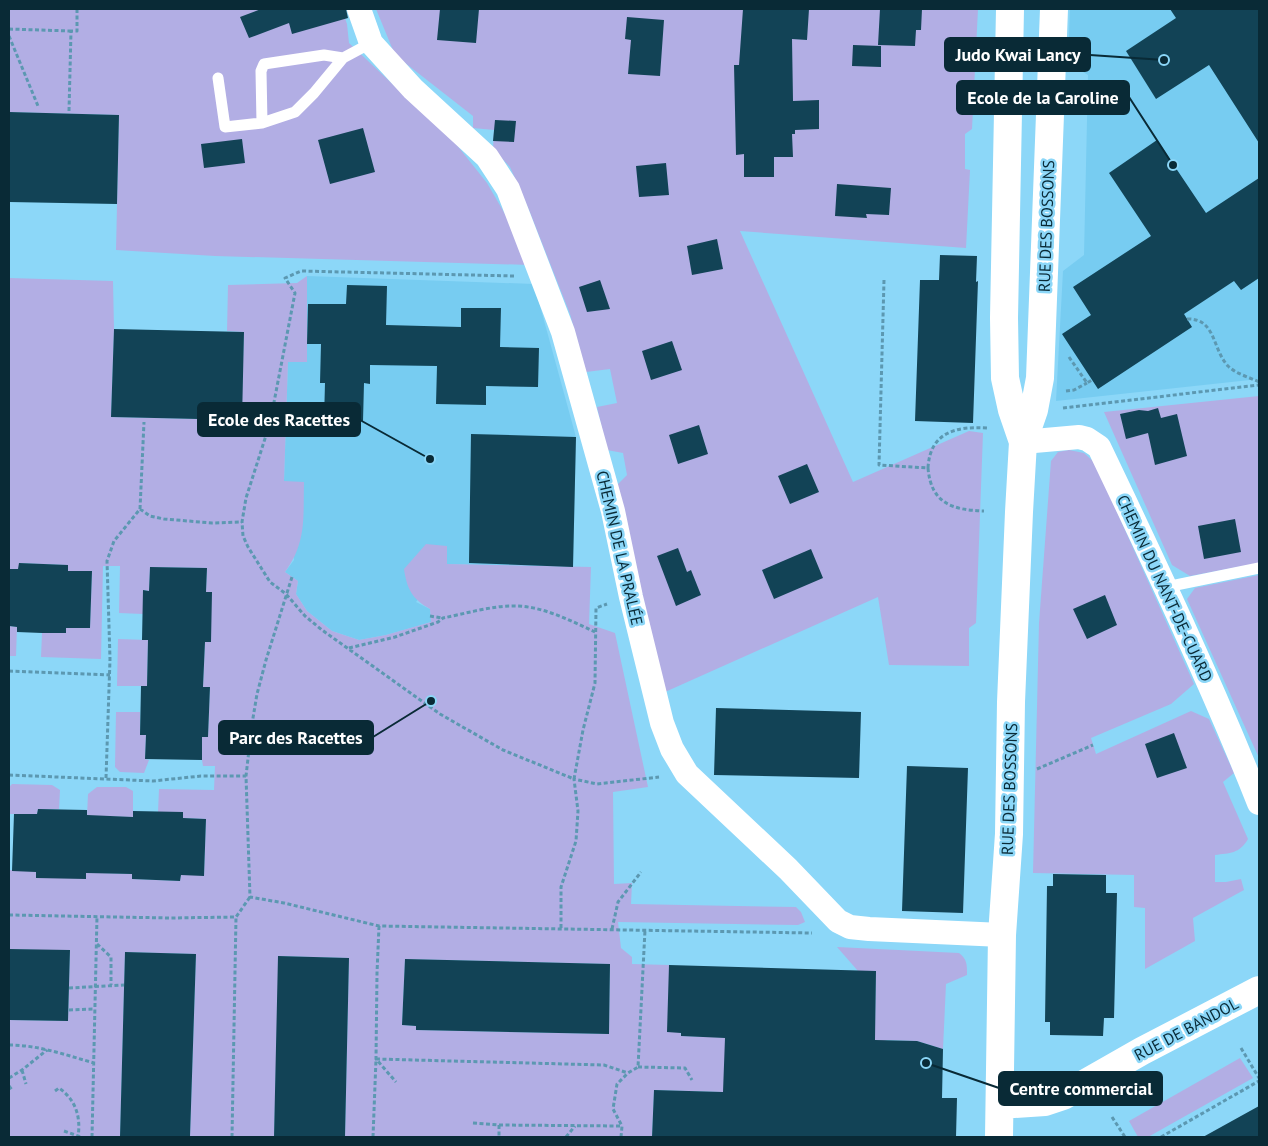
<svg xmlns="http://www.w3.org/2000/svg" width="1268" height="1146" viewBox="0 0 1268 1146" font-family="'PT Sans',sans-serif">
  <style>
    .built { fill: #77ccf1 }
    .green { fill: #b2aee4; fill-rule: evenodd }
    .building { fill: #124356 }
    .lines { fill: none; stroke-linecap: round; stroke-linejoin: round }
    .path { stroke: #5c98b1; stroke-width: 3; stroke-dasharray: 4 2.5; stroke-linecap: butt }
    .service { stroke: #fff; stroke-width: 11 }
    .minor { stroke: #fff; stroke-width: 24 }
    .tertiary { stroke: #fff; stroke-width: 28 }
    .labels { text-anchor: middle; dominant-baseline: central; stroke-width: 5; stroke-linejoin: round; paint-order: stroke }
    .street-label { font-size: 16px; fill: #092a36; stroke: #8cd7f8 }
    .leader { fill: none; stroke: #092a36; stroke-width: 2 }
    .callout-dot { fill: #092a36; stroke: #8cd7f8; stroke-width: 2 }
    .callout { fill: #092a36; stroke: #092a36; stroke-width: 2 }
    .callout-label { font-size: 18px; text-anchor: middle; font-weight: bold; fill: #fff }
  </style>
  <rect width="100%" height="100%" fill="#8cd7f8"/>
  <path class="built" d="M1070 9H1259V379L1056 401 1063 271 1084 255 1088 75 1068 63Z
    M307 276 534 284 576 437 573 567 447 564 416 602 430 609 431 622 386 635 359 640 332 631 307 611 296 594 298 581 285 572 294 560 284 481 288 361 307 362Z"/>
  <path class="green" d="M9 9H342L347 24 349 43 456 144 487 183 513 228 530 265 215 256 116 250 119 115 9 112Z
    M376 9H978L972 129 965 134V169L970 170 966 248 740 231 853 482 969 431 983 433 976 623 969 628V666L889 665 878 597 665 692 617 485 627 475 623 453 607 450 597 407 617 403 610 369 586 372 570 314 529 210 510 167 493 149 494 130 473 128V116L395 55Z
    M307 276V362H288L284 481 304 482C303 517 307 542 285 572L298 581 296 594 307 611 332 631 359 640 386 635 431 622 430 609C412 599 407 589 404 569L426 544 447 546V564L591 567 589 624 615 633 648 787 613 792 614 884 632 883 631 904 796 907 801 912 805 922 798 925 618 922 621 948 632 957V964L669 965 681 1036 771 1039 875 1027 876 971H858L837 947 959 953C967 959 967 964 967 975L946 984 943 1049 917 1041 887 1040 723 1092 654 1090 652 1137H345L349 958 279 956 274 1137H190L196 954 125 952 120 1137H9V1020L68 1021 70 951 9 949V870L132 874V879L180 881 181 875H204L206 819 183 818 158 812 159 789 214 790 215 766H203L202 760V737L208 736 210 688 203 687 205 641 212 592H206L207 568 150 567 149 591 144 590 143 614 119 613 120 566H103L101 659 41 657 42 633H66V628H90L92 571H68L67 565 19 563V569H9V278L113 281 114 329 111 417 241 420 244 332 227 331 228 285 297 283ZM405 959 610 964 609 1034 416 1030V1026L402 1025Z
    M1259 396V563L1190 576 1172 565 1104 412Z
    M1069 450 1084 453 1095 463 1194 684 1171 704 1091 738 1096 754 1191 711 1209 719 1234 773 1223 782 1248 839C1239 854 1230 853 1215 855V882H1226L1241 879 1244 890 1193 918 1195 941 1145 969V908L1134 907V875L1033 873 1039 623 1051 461 1058 452Z
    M1259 575V758L1187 599 1195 588Z
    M9 626 17 627 16 656H9Z
    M118 639 148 640 147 686H117Z
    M116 712H140V735H146L145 759 149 760 144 773 120 772 115 767Z
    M12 784 52 785 60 790 59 809H38L37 814H9V787Z
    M97 787H126L133 791V817L87 816 88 794Z
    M1240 1058 1253 1078 1148 1137H1138L1129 1121Z"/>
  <path class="building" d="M261 9H346L348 18 292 34 289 23 249 38 240 17Z
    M440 9H479L476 43 437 40Z
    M743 9H809L807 40 792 39 793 101 819 100V129L795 130V134H792L793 157H774V177H744V154L736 155 734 65H739Z
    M880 9H922L921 30H916L915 46 878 45Z
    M1170 9H1259V143L1209 65 1156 99 1126 51 1176 18Z
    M627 17 664 20 660 76 628 74 631 40 625 39Z
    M853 45 881 46V67L852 66Z
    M9 112 119 115 117 204 9 202Z
    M495 120 516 121 514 142 493 141Z
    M363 128 375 172 330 184 318 140Z
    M242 139 245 163 204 168 201 144Z
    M1157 140 1206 213 1259 178V278L1241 290 1234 281 1184 314 1192 327 1098 389 1062 334 1091 315 1073 287 1151 236 1109 173Z
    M666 163 669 195 639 197 636 166Z
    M837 184 891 188 889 215 866 214 867 218 835 216Z
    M717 239 723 269 692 275 687 246Z
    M940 255 977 256 976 282 978 281 973 423 915 421 920 280H939Z
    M600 280 610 309 587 312 579 287Z
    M347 285 387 286 386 325 461 327V308H501L500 347 539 348 538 387 486 386V405L436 404 437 366 370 365V384L364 383 363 421 324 420 325 383H320L321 344H307L308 304H346Z
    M114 329 244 332 242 420 111 417Z
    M672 341 682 370 651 380 642 351Z
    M1158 408 1161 418 1177 414 1187 456 1155 465 1148 433 1126 439 1120 414 1139 410 1148 411Z
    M699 425 708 454 678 464 669 435Z
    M471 434 576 437 573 567 469 563Z
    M807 464 819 492 790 504 778 476Z
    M1235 519 1241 552 1204 559 1198 526Z
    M678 548 687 572 691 570 701 595 676 606 657 556Z
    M811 549 823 578 774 599 762 570Z
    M19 563 68 565V571H92L90 628H66V633H42L17 632V627L9 626V569H18Z
    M150 567 207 568 206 592H212L211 642H205L203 687H210L208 737H202V760L145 759 146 735H140L141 686H147L148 640H142L143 590 149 591Z
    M1105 595 1117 625 1087 639 1073 609Z
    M716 708 861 712 859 778 714 775Z
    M1174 733 1187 768 1157 778 1145 744Z
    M907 766 968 768 963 913 902 911Z
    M38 809 87 810V815L133 817V811L183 812V818L206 819 204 876 181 875 180 881 132 879V874L86 873V879L36 878V872L12 871 14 814H37Z
    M1053 874 1106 875V893H1117L1114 1018H1104L1103 1036 1050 1035V1022H1045L1047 886H1053Z
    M9 949 70 950 68 1021 9 1020Z
    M125 952 196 954 190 1137H120Z
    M278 956 349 958 345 1137H274Z
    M405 959 610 964 609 1034 416 1030V1026L402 1025Z
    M669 965 876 971 875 1040 917 1041 943 1049 942 1098H957L956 1137H652L654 1090 723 1092 725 1038 681 1036V1033L667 1032Z
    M1259 1106V1137H1203Z"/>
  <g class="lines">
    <path class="path" d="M9 29 71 31
      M9 36 38 106
      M69 111 71 31H77V9
      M514 276 301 271 285 278 295 293 270 423 246 498 242 522 243 536 248 547 270 582 286 594 305 616 322 630 440 714 503 750 574 779 583 730 595 683 596 608 607 604
      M884 280 879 465 928 468C931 504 953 510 984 511
      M1187 319C1216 318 1212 349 1228 366 1236 374 1249 377 1259 382
      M1069 357 1087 383 1092 380
      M1066 391 1074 390 1087 383
      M1063 408 1259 385
      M928 468C930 432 956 426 987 428
      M140 509 144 422
      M292 577 266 660 257 694 252 724 246 776 250 897 284 903 379 926 812 933
      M430 616 442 618
      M349 648 395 637 438 622 443 618C463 614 492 606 511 606 541 605 569 620 595 632
      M9 671 110 675
      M1037 769 1093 745
      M9 775 153 781 201 776H246
      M106 778 110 659 107 561 114 541 140 509 150 516 164 519 212 523 242 522
      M9 915 170 918 236 917 250 897
      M379 926 377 973 376 1059 396 1082
      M561 928V887L576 841 578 811 574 779 597 784 659 777
      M612 929 618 902 641 872
      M97 944 111 957V985
      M69 988 124 985
      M69 1010 95 1009
      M9 1045C38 1045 66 1055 94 1063
      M1241 1048 1259 1078
      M638 1067 685 1068 692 1080
      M22 1070 26 1084
      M9 1078 22 1070 47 1050
      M9 1086 12 1090
      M55 1091 59 1088C76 1100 81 1117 78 1137
      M1112 1117 1125 1137
      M473 1123 499 1125V1137
      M499 1125 622 1126
      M64 1131 81 1137
      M92 1137 97 916
      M232 1137 236 917
      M373 1137 376 1059 604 1065 628 1073
      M566 1137 575 1126
      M621 1137 622 1126 613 1109 617 1084 628 1073 638 1067 645 930
      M1161 1137 1259 1081"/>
    <path class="service" d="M218 78 225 127 262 123 295 112 314 93 343 58 371 43
      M262 123 261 71 264 64 324 55 343 58
      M1166 587 1259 568"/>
    <path class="minor" d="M359 9 371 43 413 89 487 157 508 189 563 332 613 511 631 597 662 723 672 749 687 774 788 869 838 921 850 927 869 929 1002 935
      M1023 442 1079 437 1087 439 1099 447C1155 564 1211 682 1259 803"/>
    <path class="tertiary" d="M1010 9 1004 318 1005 378 1012 410 1023 442
      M1001 1105 1045 1102 1063 1096 1142 1051 1259 990
      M999 1137 1002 935 1009 834 1011 702 1019 512 1023 442 1034 410 1040 378 1054 9"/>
  </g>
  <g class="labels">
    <g class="street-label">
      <text transform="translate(1046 226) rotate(-88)">RUE DES BOSSONS</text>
      <text transform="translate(620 548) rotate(77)">CHEMIN DE LA PRALÉE</text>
      <text transform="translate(1165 588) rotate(65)">CHEMIN DU NANT-DE-CUARD</text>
      <text transform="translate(1009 789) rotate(-88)">RUE DES BOSSONS</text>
      <text transform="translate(1186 1029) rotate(-28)">RUE DE BANDOL</text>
    </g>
  </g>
  <path class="leader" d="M1164 60L1090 55M1173 165L1129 97M430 459L360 420M431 701L373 737M926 1063L999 1088"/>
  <g class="callout-dot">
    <circle cx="1164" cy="60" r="5"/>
    <circle cx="1173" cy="165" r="5"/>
    <circle cx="430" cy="459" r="5"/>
    <circle cx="431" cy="701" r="5"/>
    <circle cx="926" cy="1063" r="5"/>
  </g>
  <g class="callout">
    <rect x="945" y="38" width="145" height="33" rx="5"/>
    <rect x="957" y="81" width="172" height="33" rx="5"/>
    <rect x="198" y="403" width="162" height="33" rx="5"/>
    <rect x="219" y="721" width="154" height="33" rx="5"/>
    <rect x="999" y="1072" width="163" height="33" rx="5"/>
  </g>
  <g class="callout-label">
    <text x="1018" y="61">Judo Kwai Lancy</text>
    <text x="1043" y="104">Ecole de la Caroline</text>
    <text x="279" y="426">Ecole des Racettes</text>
    <text x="296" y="744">Parc des Racettes</text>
    <text x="1081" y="1095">Centre commercial</text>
  </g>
  <rect width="1268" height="1146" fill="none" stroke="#092a36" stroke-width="20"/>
</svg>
